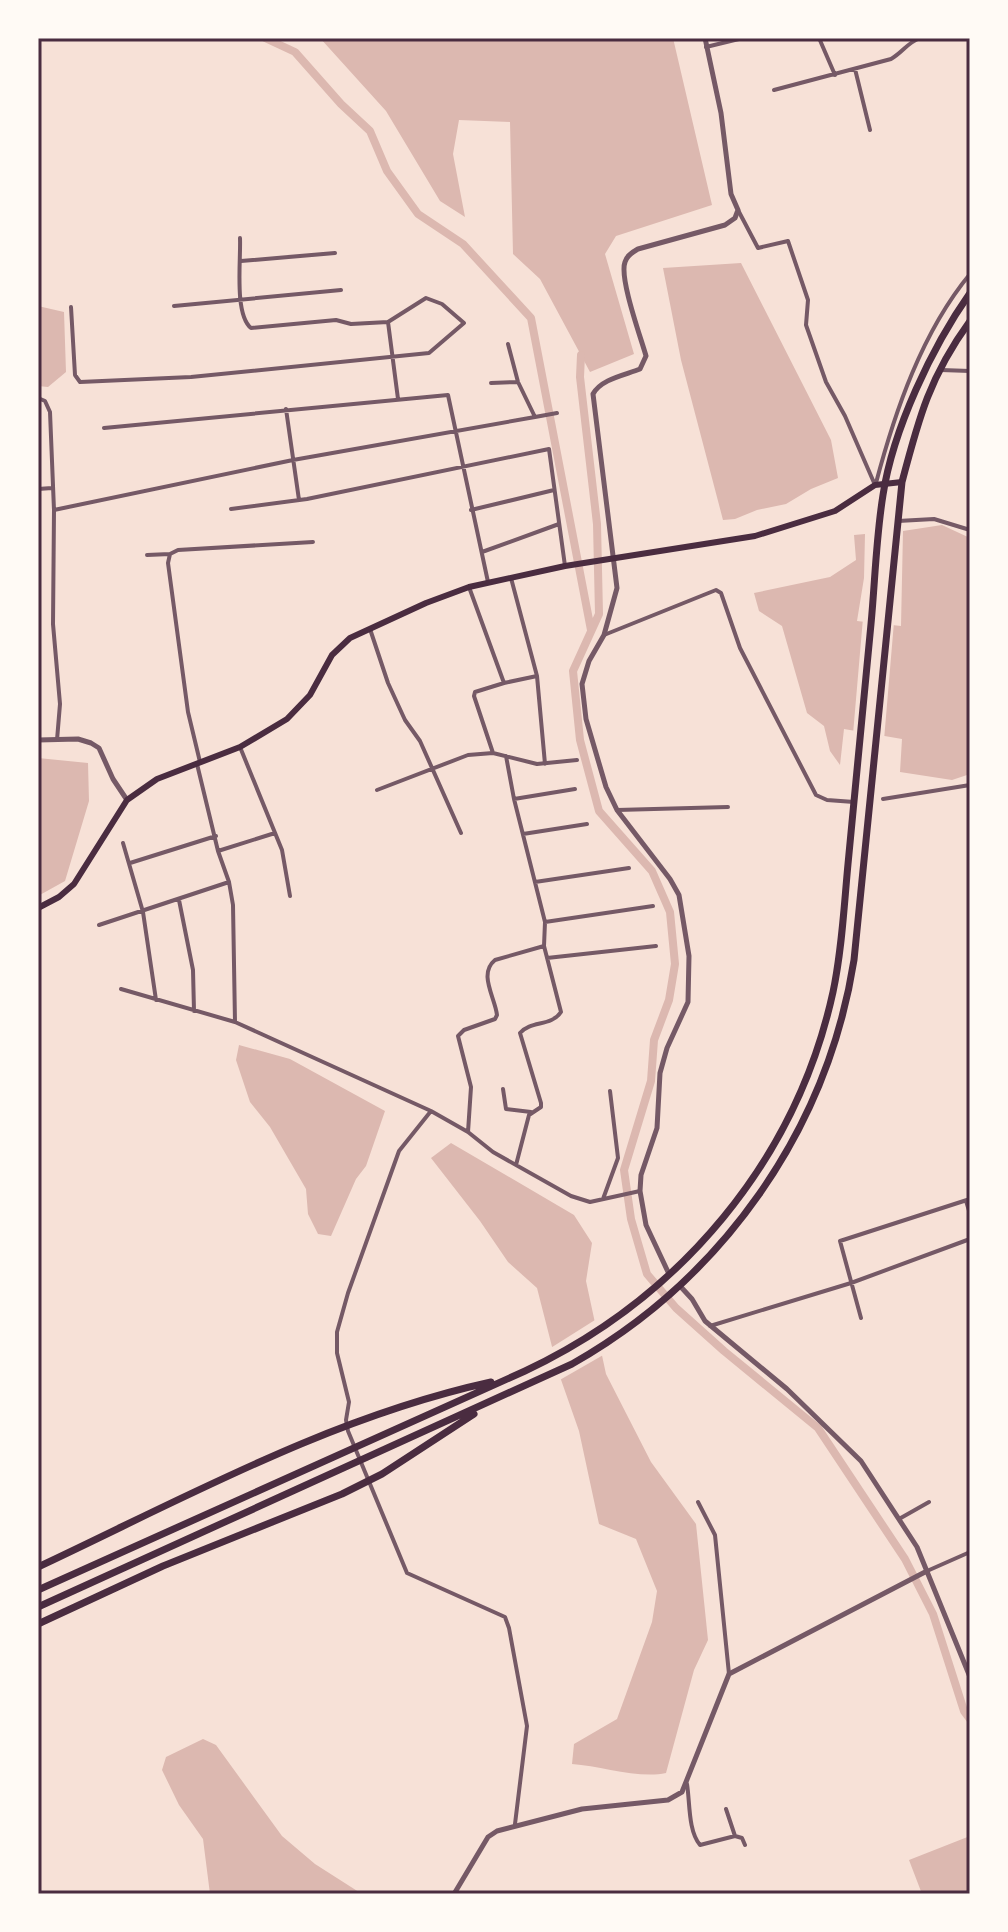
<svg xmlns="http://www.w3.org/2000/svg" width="1008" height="1932" viewBox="0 0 1008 1932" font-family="'Asap Condensed',sans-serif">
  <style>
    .water { fill: #dcb8b0 }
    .pier { fill: #f7e1d7 }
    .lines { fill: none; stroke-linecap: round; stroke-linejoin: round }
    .canal { stroke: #dcb8b0; stroke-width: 8 }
    .minor { stroke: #755966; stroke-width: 4 }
    .tertiary { stroke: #755966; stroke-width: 5 }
    .primary { stroke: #4a2c40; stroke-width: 6 }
    .trunk { stroke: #4a2c40; stroke-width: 7 }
    .neatline { fill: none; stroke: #4a2c40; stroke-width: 3 }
  </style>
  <rect width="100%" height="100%" fill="#f7e1d7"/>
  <path class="water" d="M320 38H673L712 205 616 236 605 254 634 354 590 372 540 279 513 254 510 122 459 120 453 154 465 217 440 201 386 111Z
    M741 263 831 440 838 478 811 489 786 504 757 510 735 519 723 520 681 360 663 268Z
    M38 306 64 312 66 372 48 387 38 386Z
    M942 525 970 538V774L952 780 900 772 902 739 844 729 840 765 830 751 824 726 807 713 782 626 759 611 754 593 830 577 856 560 854 535 865 534 864 578 857 621 901 626 903 531Z
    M38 758 88 763 89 801 65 881 38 896Z
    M239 1045 290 1059 385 1111 366 1166 356 1179 331 1236 318 1234 308 1214 306 1189 270 1127 250 1102 236 1060Z
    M451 1143 574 1215 592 1243 586 1281 606 1374 651 1462 696 1524 708 1640 694 1670 666 1773C639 1779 601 1766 572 1764L574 1744 617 1719 652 1622 657 1591 636 1539 599 1524 579 1431 559 1374 537 1288 508 1262 480 1221 431 1158Z
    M203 1739 216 1745 282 1836 315 1864 362 1894H210L203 1839 179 1805 162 1770 166 1757Z
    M970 1836V1894H922L909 1860Z"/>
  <path class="pier" d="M863 618 894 622 884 740 853 734Z
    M595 1320 600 1329 605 1354 558 1381 549 1349Z"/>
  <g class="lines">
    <path class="canal" d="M265 38 295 52 341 104 370 131 387 171 418 214 463 244 531 318 591 630
      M581 355 580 377 597 524 599 614 573 671 580 740 599 811 652 871 670 912 675 964 669 1000 654 1040 651 1081 624 1170 631 1219 647 1274 676 1308 724 1351 818 1428 905 1559 933 1614 964 1711 970 1719"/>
    <path class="minor" d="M819 38 835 75
      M706 47 743 38
      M855 69 870 130
      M774 90 891 59C903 52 907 43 920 38
      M738 210 758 248 788 241 808 300 806 325 826 382 845 416 875 485
      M241 261 335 253
      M174 306 341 290
      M71 307 75 375 80 382 191 377 429 353 464 323 442 304 426 298 388 322 351 324 336 320 251 328C234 314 241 260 240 238
      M388 322 398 399
      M941 370 970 371
      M491 383 518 382
      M38 398 45 401 50 412 54 510 53 624 60 704 57 740
      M286 409 299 500
      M535 417 557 413
      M104 428 448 395 488 582
      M876 483C895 411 922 332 970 274
      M38 489 52 488
      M231 509 307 499 549 449 565 566
      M54 510 293 460 535 417 518 382 508 344
      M471 510 554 490
      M898 521 934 519 970 530
      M482 552 559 524
      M147 555 170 554
      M511 578 537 676 545 764
      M469 587 504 683 537 676
      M370 629 388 683 405 720 420 741 461 833
      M604 635 716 590 721 593 740 648 816 795 827 800 854 802
      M504 683 475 692 474 696 493 753 537 764 577 760
      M240 747 282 850 290 896
      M506 756 514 799 545 922 544 946 561 1012C551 1027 531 1020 520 1033L541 1103V1107L529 1115 516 1165
      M200 762 188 712 168 563 170 554 178 550 313 542
      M197 764 218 851 229 882 233 905 235 1022
      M377 790 468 755 493 753
      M514 799 575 789
      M883 799 970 785
      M617 810 728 807
      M523 834 587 824
      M123 843 143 912 156 1000
      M218 851 275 833
      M130 863 216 836
      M535 882 629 868
      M179 900 193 970 194 1011
      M545 922 653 906
      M99 925 229 882
      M547 958 656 946
      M121 989 235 1022 431 1111 468 1132 493 1152 571 1196 590 1202 640 1191
      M503 1089 506 1109 531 1112
      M431 1111 399 1151 348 1293 337 1332V1353L349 1402 346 1420 348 1431 407 1573 505 1617 509 1628 527 1726 515 1824
      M468 1132 471 1087 458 1036 464 1030 495 1019 497 1015C495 997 478 974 495 960L544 946
      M603 1199 618 1158 610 1091
      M966 1201 970 1214
      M861 1318 840 1241 970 1199
      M710 1326 851 1283 970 1239
      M698 1502 715 1535 729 1674
      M899 1519 929 1502
      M927 1571 970 1552
      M687 1784C690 1802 688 1831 700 1845L735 1836
      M726 1809 735 1836 742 1838 745 1845"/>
    <path class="tertiary" d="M38 740 78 739 91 743 99 748 113 779 127 800
      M669 1274 646 1225 640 1191 641 1175 657 1128 660 1073 667 1048 688 1002 689 956 679 895 670 879 617 810 606 787 586 719 582 684 589 661 604 635 617 588 593 394C601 379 625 375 640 369L646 356C641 338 619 278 625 262 627 255 633 252 638 249L725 225 735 218 738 210 731 194 721 113 705 38
      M680 1286 692 1299 705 1321 787 1389 861 1461 917 1547 970 1677
      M454 1894 488 1837 497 1831 582 1809 668 1800 682 1792 729 1674 927 1571"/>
    <path class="primary" d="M38 908 59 897 74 884 127 800 157 779 240 747 287 719 310 695 332 655 350 638 426 603 469 587 565 566 755 536 835 511 875 485 902 482"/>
    <path class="trunk" d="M38 1567C185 1498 331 1417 491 1382
      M38 1590 525 1371C680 1298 796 1161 833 992 842 950 844 906 848 864 856 784 863 704 871 624 875 582 876 538 883 495 893 429 932 347 970 293
      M38 1607 572 1364C722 1279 827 1131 854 960L902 482C919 417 930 376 970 321
      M38 1624 163 1566 342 1494 382 1474 474 1414"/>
  </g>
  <rect width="1008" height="1932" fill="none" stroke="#fffaf5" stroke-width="80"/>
  <rect x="40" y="40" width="928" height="1852" class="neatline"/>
</svg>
